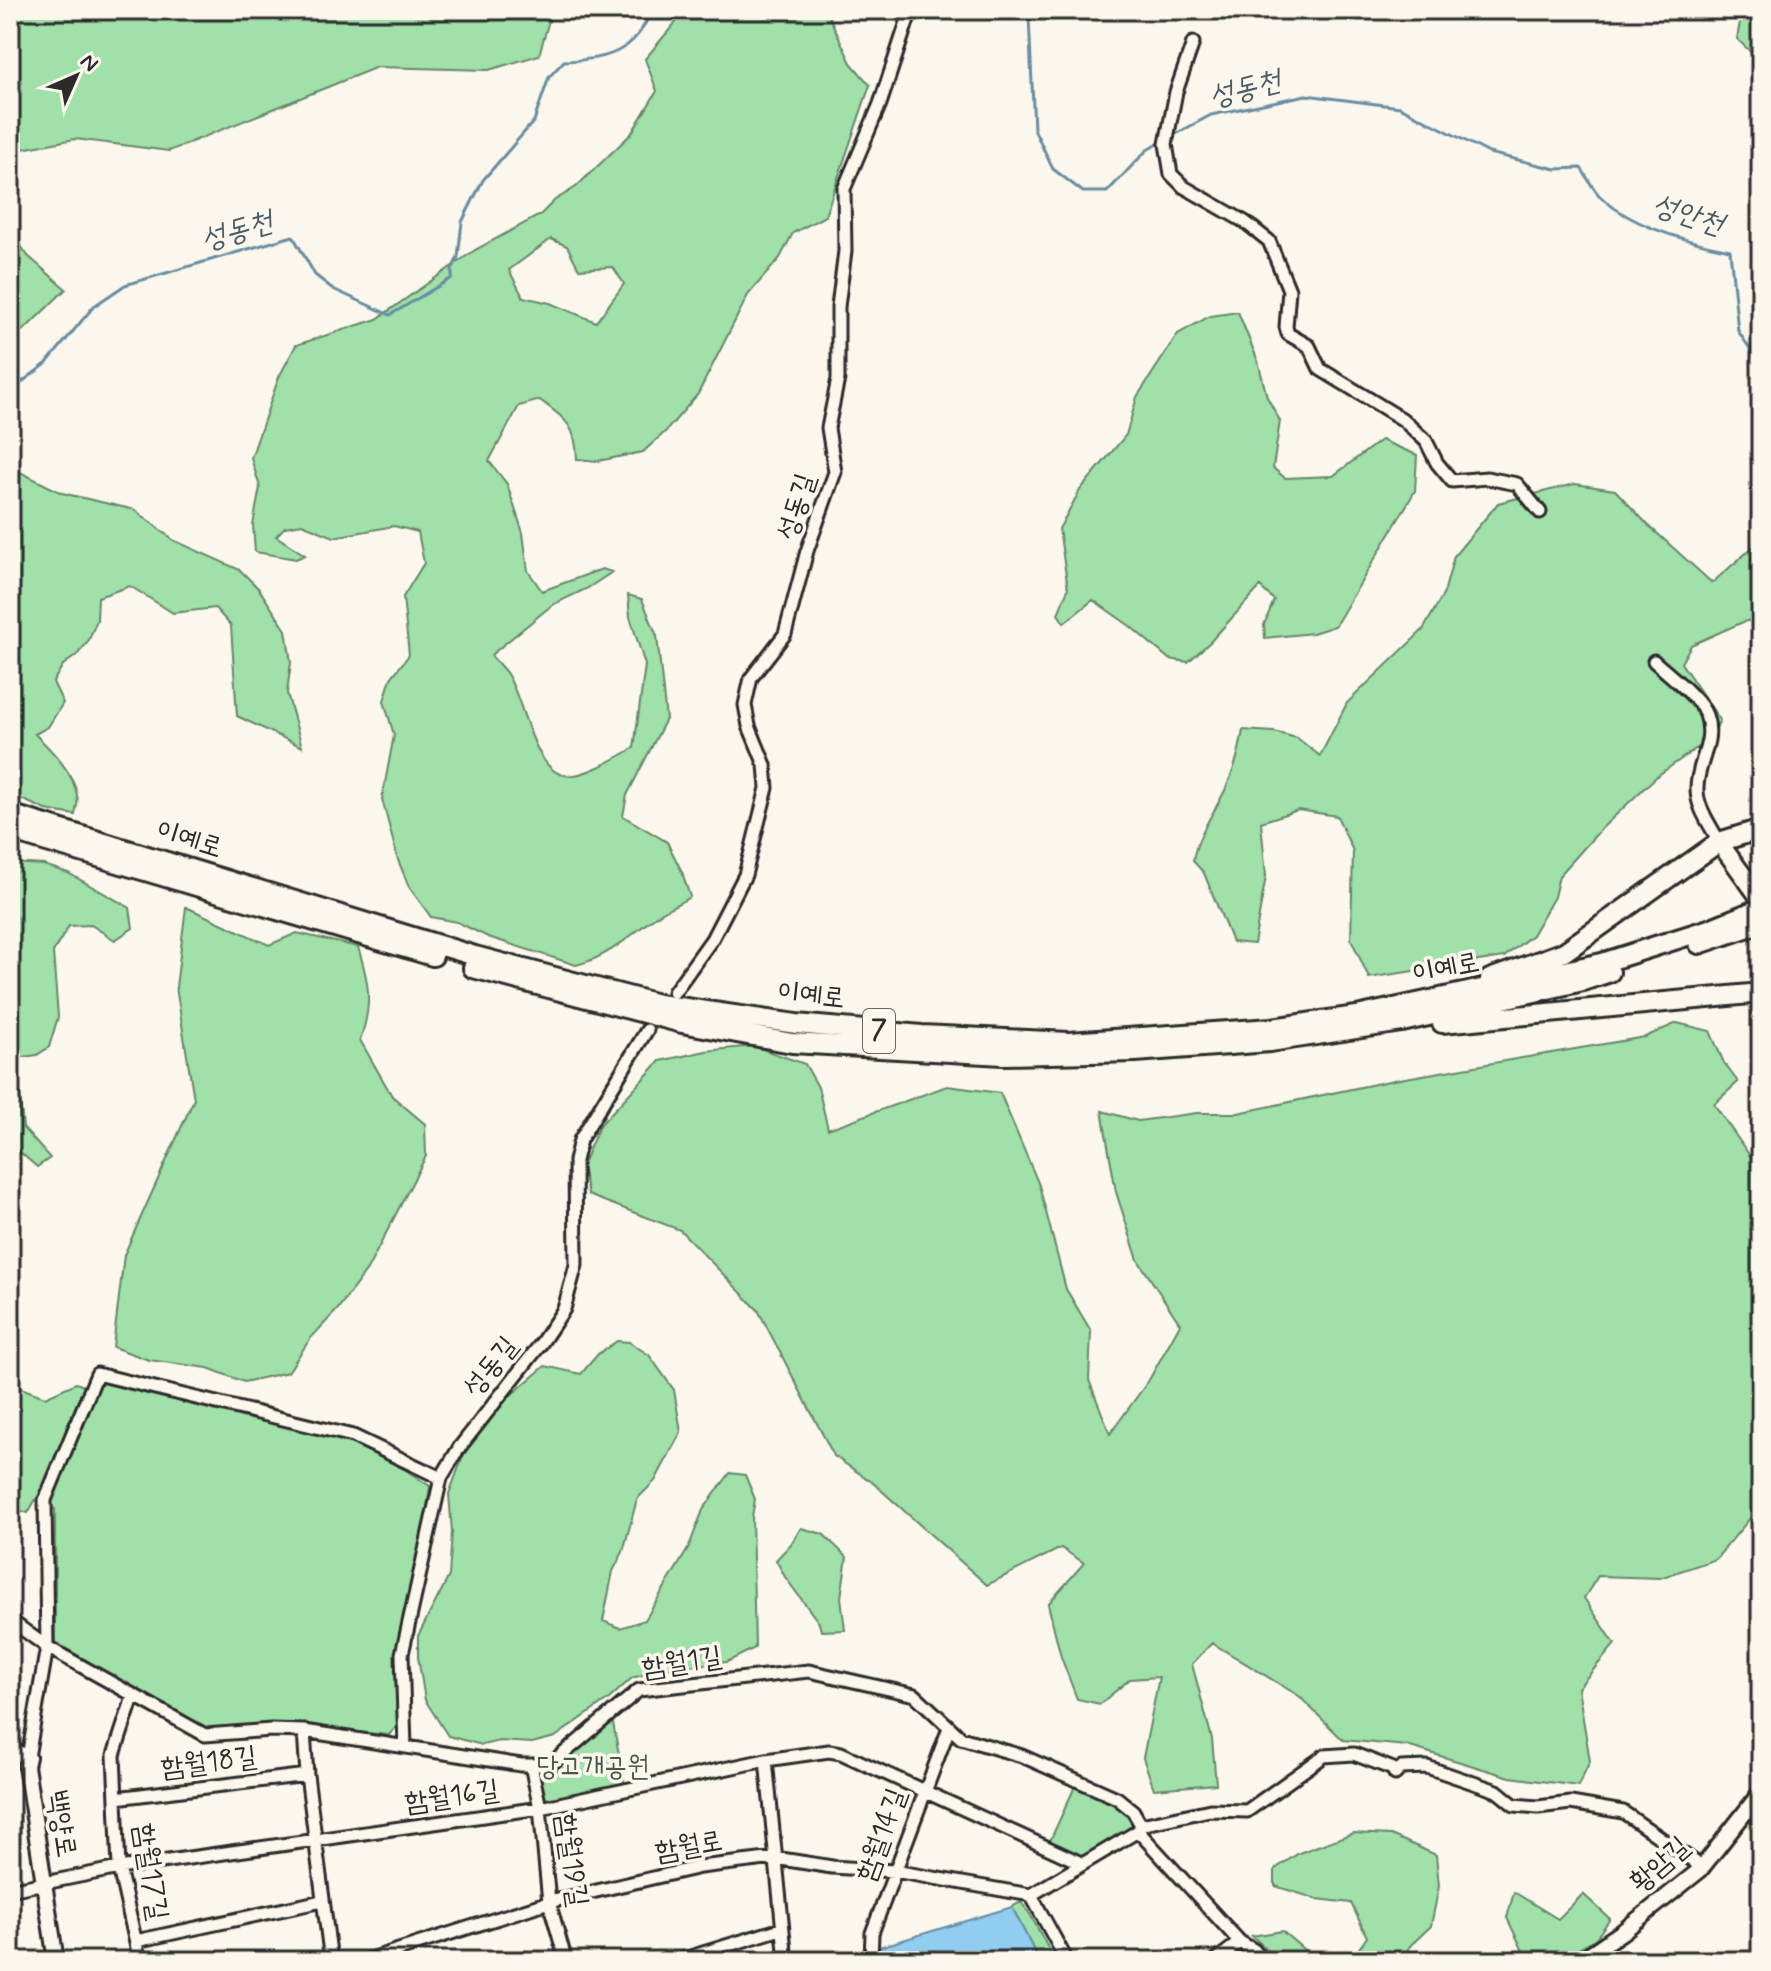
<svg xmlns="http://www.w3.org/2000/svg" width="1771" height="1971" viewBox="0 0 1771 1971" font-family="Mynerve,'Poor Story',sans-serif">
  <style>
    .green { fill: #a0e0a9; stroke: #66866a; stroke-width: 2; fill-rule: evenodd }
    .water { fill: #91ccf1; stroke: #688ca2; stroke-width: 2 }
    .lines { fill: none; stroke-linecap: round; stroke-linejoin: round }
    .stream { stroke: #688ca2; stroke-width: 3 }
    .minor-casing { stroke: #2b2b2b; stroke-width: 17 }
    .tertiary-casing { stroke: #2b2b2b; stroke-width: 20 }
    .secondary-casing { stroke: #2b2b2b; stroke-width: 22 }
    .trunk-casing { stroke: #2b2b2b; stroke-width: 24 }
    .minor { stroke: #fbf7ec; stroke-width: 11 }
    .tertiary { stroke: #fbf7ec; stroke-width: 14 }
    .secondary { stroke: #fbf7ec; stroke-width: 16 }
    .trunk { stroke: #fbf7ec; stroke-width: 18 }
    .labels { text-anchor: middle; dominant-baseline: central; stroke-width: 7; stroke-linejoin: round; paint-order: stroke }
    .shield { fill: #fbf7ec; stroke: #696865; stroke-width: 2 }
    .shield-label { font-size: 26px; font-weight: bold; fill: #2b2b2b }
    .street-label { font-size: 28px; fill: #2b2b2b; stroke: #fbf7ec }
    .park-label { font-size: 28px; fill: #48584a; stroke: #fbf7ec }
    .water-label { font-size: 30px; font-style: italic; fill: #4a5b66; stroke: #fbf7ec }
  </style>
  <rect width="100%" height="100%" fill="#fbf7ec"/>
  <filter id="ink" filterUnits="userSpaceOnUse"><feTurbulence type="fractalNoise" baseFrequency=".0125" numOctaves="2"/><feDisplacementMap in="SourceGraphic" scale="16" xChannelSelector="R" yChannelSelector="G"/><feConvolveMatrix kernelMatrix="1 2 1 2 8 2 1 2 1" color-interpolation-filters="sRGB"/></filter>
  <g filter="url(#ink)">
    <path class="green" d="M10 10H552L539 55 489 70 377 67 169 151 75 139 22 149 10 166Z
      M686 10H826L851 63 870 85 825 216 793 233 780 258 748 295 698 394 666 431 643 452 598 461 577 459C576 425 566 420 540 400L519 406 489 461 507 484 523 533 528 571 542 591 602 569 612 572 588 588 552 605 491 655C496 662 503 668 507 674 523 698 533 770 564 775 582 779 618 757 634 748L645 665 630 617 628 595 642 599 657 636 666 719 627 795 623 816 667 842 682 872 690 897C678 904 663 910 652 919 628 938 606 958 576 965L488 937 457 922 431 917 409 887 398 860 382 799 394 735 384 701 391 678 409 655 403 597 424 563 418 532 394 526 334 537 302 524 285 527 276 536 305 555 296 559 255 552 253 525 260 487 251 458 279 377 296 345 377 319 475 250 540 215 555 200 576 187 631 134 657 91 645 59ZM551 239 567 246 579 269 613 267 624 284 596 322 550 303 523 297 509 270Z
      M1742 10H1761V62L1737 39Z
      M10 230 28 256 66 289 24 330 10 333Z
      M1238 312 1258 361 1267 397 1280 421 1273 468 1285 478 1333 476 1381 440 1417 455 1415 491 1335 626 1313 633 1265 638 1264 625 1274 600 1260 587 1210 642 1188 662 1169 659 1130 626 1093 600 1064 623 1058 614 1068 589 1059 529 1080 490 1126 435 1137 397 1178 334 1210 316Z
      M10 470H16L62 493 135 510 173 540 240 570 259 589 286 630 291 662 287 693 302 747 237 716 231 626 215 608 173 613 130 586 98 597 97 620 88 642 77 655 63 665 53 682 63 703 48 727 35 734C51 750 73 771 77 795 79 801 76 809 75 815L46 810 10 794Z
      M1575 484 1615 490 1648 525 1712 583 1761 540V618L1743 622 1691 645 1681 663 1720 720 1711 738 1657 776 1601 829 1559 876 1554 897 1532 935 1504 957 1369 978 1351 939 1353 851 1337 816 1298 810 1261 822 1266 876 1254 944 1232 942 1204 873 1193 861C1197 833 1216 811 1227 786 1235 768 1240 749 1243 730L1274 732 1297 738 1320 756 1347 703 1423 630 1444 593 1454 556 1498 503Z
      M10 863 44 865 68 873 130 908 133 928 115 940 91 925 69 926 53 952 58 1017 49 1047 37 1055 10 1059Z
      M186 907 269 945 297 933 358 947C369 982 373 1004 360 1040L392 1096 425 1124 426 1156 367 1270 337 1310 310 1339 288 1372 244 1382 208 1368 149 1360 113 1347 124 1255 194 1099 176 987Z
      M1677 1023 1710 1031 1724 1063 1738 1082 1714 1104 1761 1172V1511L1751 1517 1716 1559 1660 1578 1598 1576 1584 1598 1615 1644 1578 1688 1590 1761 1578 1786 1510 1777 1407 1746 1343 1740 1299 1696 1212 1643 1192 1664 1212 1739 1216 1784 1154 1789 1143 1758 1159 1677 1130 1679 1100 1704 1077 1699 1061 1657 1048 1604 1084 1563 1061 1548 987 1585 872 1482 834 1456 758 1310 680 1230 588 1195 582 1166 599 1126 660 1061 706 1051 753 1046 805 1064 818 1087 828 1129 947 1086 1000 1093 1039 1185 1066 1289 1091 1331 1089 1380 1110 1434 1149 1380 1180 1324 1138 1260 1116 1192 1102 1111 1138 1121 1197 1113H1238L1394 1080 1645 1037Z
      M10 1070 20 1097 23 1128 50 1158 37 1167 21 1153 10 1149Z
      M617 1341 629 1342 649 1355 674 1390 681 1432 655 1481 637 1499 623 1552 613 1571 603 1621 620 1628 645 1620 688 1549 703 1510 730 1473 745 1475 755 1499 752 1517 755 1648 727 1662 668 1668 632 1678 609 1699 555 1737 532 1743 500 1741 482 1745 448 1736 425 1700 418 1657V1636L449 1576 452 1532 449 1494 463 1456 485 1417 545 1366 581 1374 598 1354Z
      M110 1381 356 1444 404 1469 430 1486 398 1725 389 1735 268 1724 208 1732 55 1642V1509L36 1499 28 1513 10 1507V1384L45 1397 76 1383 94 1390 100 1383Z
      M801 1528 823 1534 847 1557 841 1597 845 1630 821 1631 819 1623 785 1577 776 1560 791 1544Z
      M611 1713 626 1790 540 1808 531 1767 550 1765Z
      M1078 1780 1117 1798 1141 1825 1081 1863 1047 1847Z
      M1353 1833 1391 1835 1436 1855 1439 1886 1431 1926 1410 1946 1401 1961H1350L1367 1937 1351 1903 1317 1899 1275 1886V1869L1299 1853Z
      M1514 1892 1558 1919 1583 1894 1610 1919 1596 1938 1567 1956V1961H1508L1523 1951 1507 1918Z
      M1021 1902 1030 1914 1055 1961H1039L1012 1907Z
      M1282 1931 1315 1959 1317 1961H1280L1252 1936Z"/>
    <path class="water" d="M1012 1907 1039 1961H876V1948Z"/>
    <g class="lines">
      <path class="stream" d="M1024 10 1029 16 1034 129 1053 169 1083 192H1107L1147 150 1163 141
        M1170 137 1211 115 1306 95 1400 107 1489 153 1556 169 1581 168C1588 178 1594 192 1603 199 1635 228 1689 242 1730 250L1738 331 1761 365
        M10 391 46 364 94 306 125 285 293 236 315 275 333 289 390 315 452 278V270L458 257 462 222 483 180 534 121 549 77 564 61C605 60 636 53 651 10"/>
      <defs>
        <path id="minor" d="M1193 43 1176 92 1166 144 1171 174 1184 187 1245 222 1269 241 1289 290 1286 327 1288 334 1309 346 1320 369 1402 419 1426 441 1437 463 1452 481 1487 478 1517 484 1540 512
          M1654 661C1668 674 1701 699 1706 715 1716 742 1696 764 1697 790 1697 808 1711 826 1719 842
          M674 992 712 939 745 875 767 788 765 765 749 726 745 705 751 678 785 634 807 551 835 472 828 428 838 379V307L845 251 844 189 880 104 911 10
          M10 1620 47 1647 205 1735 271 1730 304 1731 521 1765H550L639 1690 809 1671 915 1695 961 1738 1022 1756 1117 1798 1133 1811 1141 1825 1138 1831 1240 1942 1254 1950 1263 1961
          M133 1697 114 1755 119 1868 140 1961
          M304 1731 307 1775 331 1961
          M405 1747 402 1654 441 1478 459 1448 540 1345 564 1309 576 1265 575 1161 580 1140 647 1030
          M28 1757 47 1647 45 1500 97 1374 353 1436 441 1478
          M766 1760 786 1961
          M531 1765 540 1808 549 1902 566 1961
          M116 1798 307 1775
          M1141 1825 1210 1810 1247 1811 1324 1756 1354 1754 1393 1769 1395 1774 1401 1768 1427 1767 1497 1791 1514 1805 1538 1807 1571 1803 1623 1812 1695 1862 1700 1870
          M10 1890 119 1868 540 1808 766 1760 829 1751 841 1753 1081 1863
          M1031 1895 1067 1961
          M136 1941 322 1901
          M364 1961 549 1902 700 1867 775 1858 832 1867 894 1871 1031 1895 1138 1831
          M677 1961 781 1929
          M871 1961 872 1933 949 1728
          M1215 1961 1240 1942"/>
        <path id="tertiary" d="M10 1750 28 1757 26 1766 56 1961
          M1579 1961 1622 1932 1700 1870 1761 1792"/>
        <path id="secondary" d="M1719 842 1761 900"/>
        <path id="trunk" d="M10 814 475 956 658 1004 796 1024 922 1035 1069 1042 1272 1028 1357 1016 1602 963 1709 929 1761 908
          M10 831 433 956
          M1699 944 1761 923
          M473 968 682 1023 792 1043 1003 1055 1135 1052 1270 1042 1402 1022 1583 981 1610 972
          M1490 979 1564 952 1719 842 1761 829
          M1442 1023 1761 993"/>
      </defs>
      <use href="#minor" class="minor-casing"/>
      <use href="#tertiary" class="tertiary-casing"/>
      <use href="#secondary" class="secondary-casing"/>
      <use href="#trunk" class="trunk-casing"/>
      <use href="#minor" class="minor"/>
      <use href="#tertiary" class="tertiary"/>
      <use href="#secondary" class="secondary"/>
      <use href="#trunk" class="trunk"/>
    </g>
  </g>
  <g class="labels">
    <rect class="shield" x="863" y="1009" width="32" height="44" rx="6"/>
    <g class="shield-label">
      <text x="879" y="1031">7</text>
    </g>
    <g class="street-label">
      <text transform="translate(797 507) rotate(-72)">성동길</text>
      <text transform="translate(189 840) rotate(17)">이예로</text>
      <text transform="translate(1446 969) rotate(-11)">이예로</text>
      <text transform="translate(811 996) rotate(6)">이예로</text>
      <text transform="translate(491 1367) rotate(-51)">성동길</text>
      <text transform="translate(682 1663) rotate(-9)">함월1길</text>
      <text transform="translate(209 1763) rotate(-7)">함월18길</text>
      <text transform="translate(452 1797) rotate(-8)">함월16길</text>
      <text transform="translate(61 1824) rotate(81)">백양로</text>
      <text transform="translate(882 1835) rotate(-70)">함월14길</text>
      <text transform="translate(689 1847) rotate(-10)">함월로</text>
      <text transform="translate(571 1860) rotate(82)">함월19길</text>
      <text transform="translate(1660 1865) rotate(-41)">황암길</text>
      <text transform="translate(150 1872) rotate(81)">함월17길</text>
    </g>
    <g class="park-label">
      <text x="593" y="1767">당고개공원</text>
    </g>
    <g class="water-label">
      <text transform="translate(1245 89) rotate(-14)">성동천</text>
      <text transform="translate(1688 215) rotate(18)">성안천</text>
      <text transform="translate(237 231) rotate(-16)">성동천</text>
    </g>
  </g>
  <rect width="1771" height="1971" fill="none" stroke="#fbf7ec" stroke-width="40"/>
  <rect x="20" y="20" width="1731" height="1931" fill="none" stroke="#2b2b2b" stroke-width="3" filter="url(#ink)"/>
  <g transform="translate(76 76) rotate(45)" stroke="#fbf7ec" stroke-width="6" paint-order="stroke">
  <path d="M0-6L14 30L0 20L-14 30Z" fill="#2b2b2b"/>
  <text y="-12" font-size="22" font-weight="bold" text-anchor="middle" fill="#2b2b2b">N</text>
  </g>
</svg>
